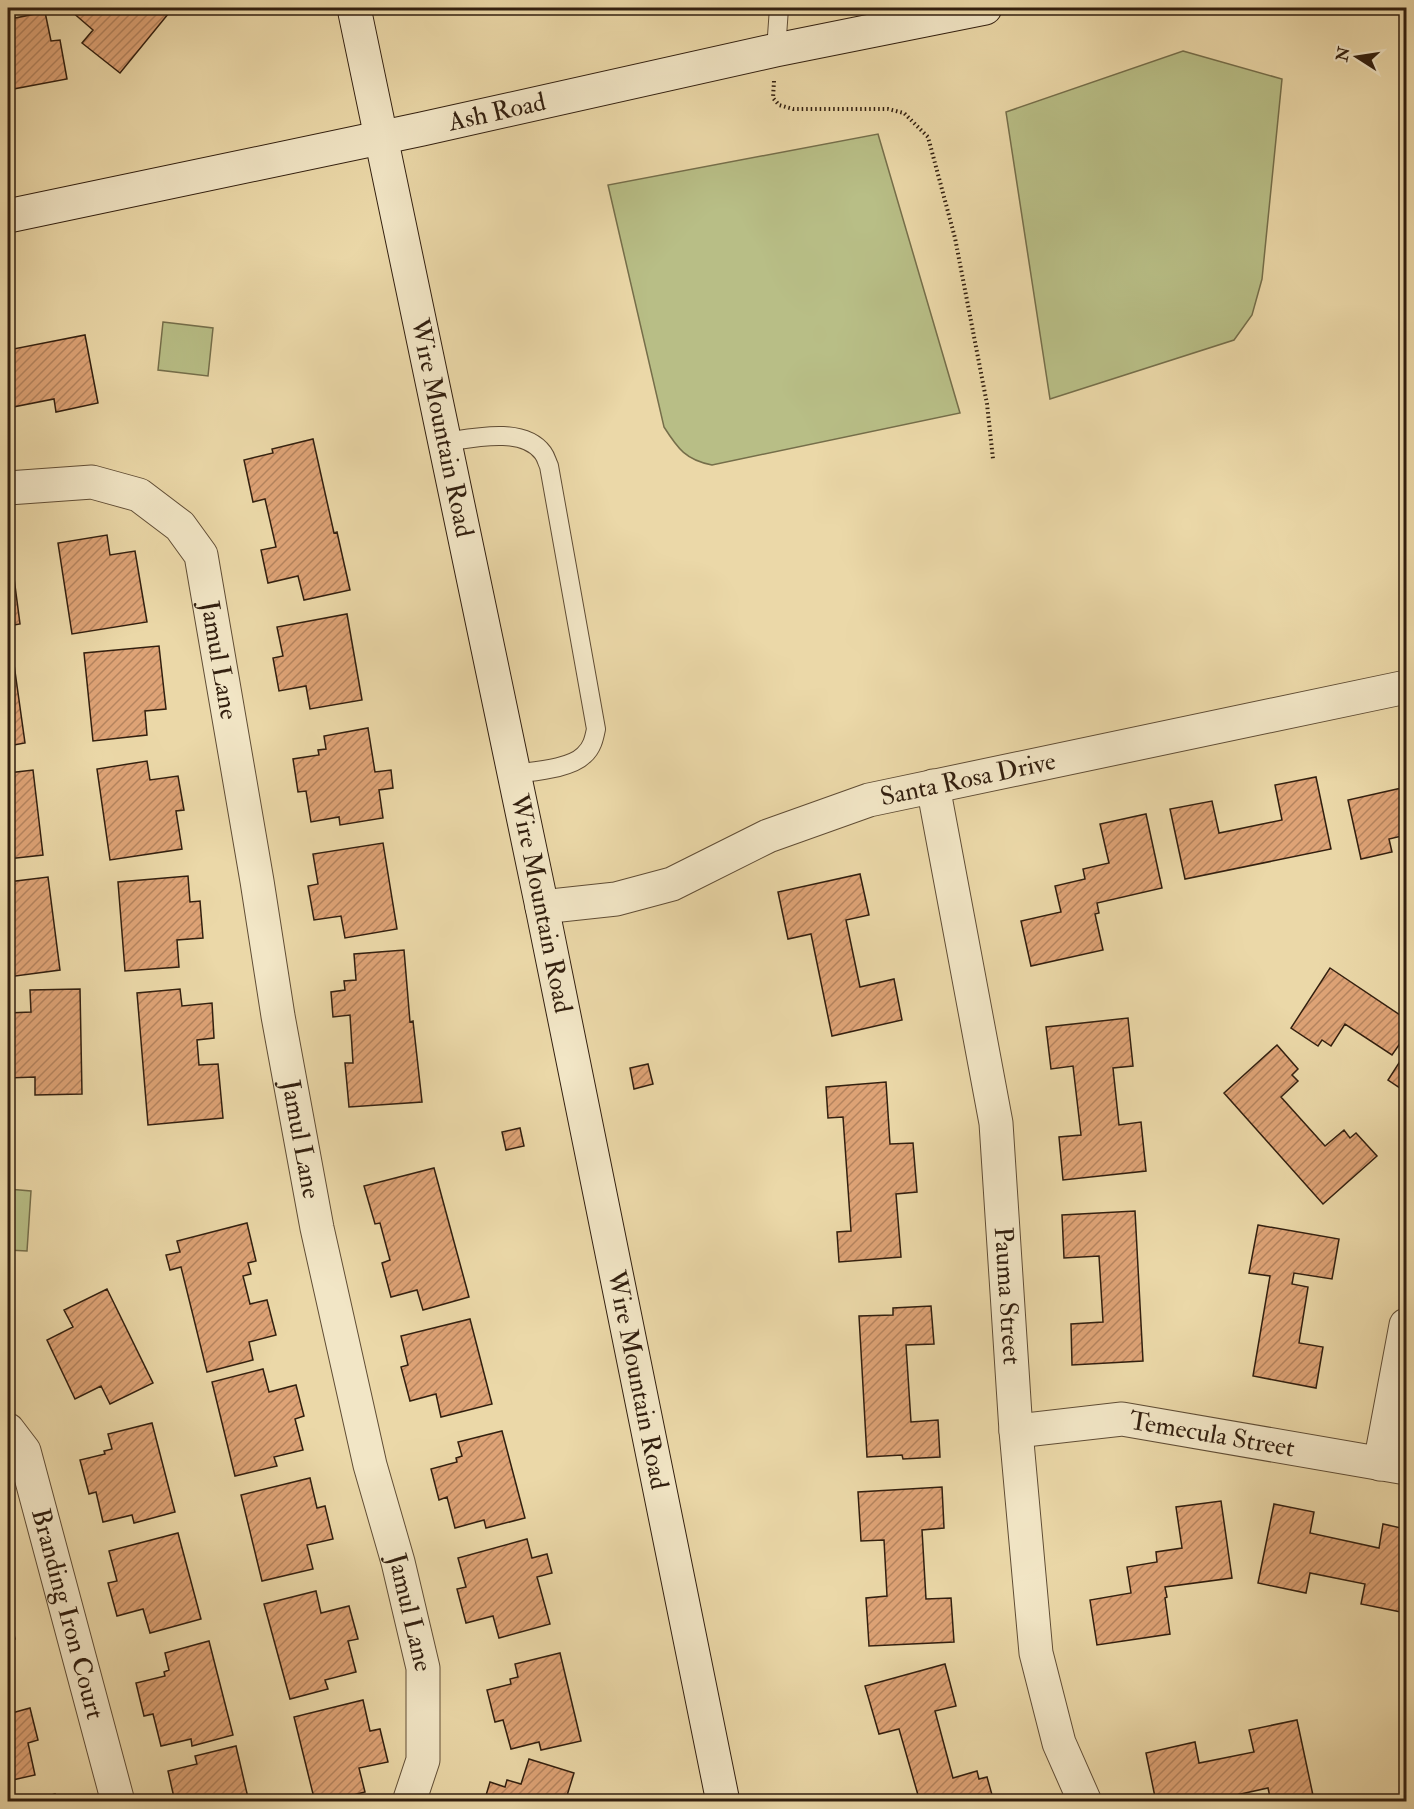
<svg xmlns="http://www.w3.org/2000/svg" width="1414" height="1809" viewBox="0 0 1414 1809" font-family="'IM FELL Double Pica',serif">
  <style>
    .grass { fill: #b8be86; stroke: #756e4a; stroke-width: 1.5 }
    .building { fill: url(#building-hatch); stroke: #321f0f; stroke-width: 1.5 }
    .lines { fill: none; stroke-linecap: round; stroke-linejoin: round }
    .lane-casing { stroke: #604d35; stroke-width: 20 }
    .street-casing { stroke: #604d35; stroke-width: 35 }
    .secondary-casing { stroke: #321f0f; stroke-width: 35 }
    .path { stroke: #321f0f; stroke-width: 4; stroke-dasharray: 1.5 3; stroke-linecap: butt }
    .lane { stroke: #f2e6c6; stroke-width: 18 }
    .street { stroke: #f2e6c6; stroke-width: 33 }
    .secondary { stroke: #f2e6c6; stroke-width: 33 }
    .labels { text-anchor: middle; dominant-baseline: central; stroke-width: 4.5; stroke-linejoin: round; paint-order: stroke }
    .street-label { font-size: 26px; fill: #321f0f; stroke: #f2e6c6 }
  </style>
  <defs>
    <pattern id="building-hatch" width="6" height="6" patternUnits="userSpaceOnUse" patternTransform="scale(1.5)"><rect width="6" height="6" fill="#dea376"/><path d="M-1 1l2-2M0 6l6-6M5 7l2-2" fill="none" stroke="#b5845f"/></pattern>
  </defs>
  <rect width="100%" height="100%" fill="#ebd8a8"/>
  <filter id="stains"><feTurbulence type="fractalNoise" baseFrequency=".00333" numOctaves="4"/><feColorMatrix values="0 0 0 0 .2 0 0 0 0 .09 0 0 0 0 .02 0 0 0 .5 -.17"/></filter>
  <radialGradient id="worn" r=".72"><stop offset=".6" stop-color="#630" stop-opacity="0"/><stop offset="1" stop-color="#630" stop-opacity=".3"/></radialGradient>
  <path class="grass" d="M1183 51 1282 79 1262 279 1252 315 1234 340 1050 399 1006 112Z
    M878 134 960 413 712 465C686 460 678 449 664 427L608 185Z
    M163 322 213 328 208 376 158 370Z
    M8 1189 31 1191 27 1251 8 1250Z"/>
  <path class="building" d="M74 8H173L120 73 82 43 93 30 71 11Z
    M13 9 15 18 45 12 51 41 60 40 67 79 8 90V10Z
    M85 335 98 403 56 412 54 399 8 408V350Z
    M313 439 334 533 337 532 350 590 304 600 298 576 268 583 261 550 276 547 265 499 253 502 244 460 273 453 272 449Z
    M8 532 20 624 8 626Z
    M107 535 110 555 135 551 147 622 72 634 58 543Z
    M347 614 362 700 310 709 306 686 279 691 273 658 283 656 277 627Z
    M159 646 166 709 145 711 147 735 93 741 84 653Z
    M12 650 25 743 8 746V651Z
    M368 728 375 772 391 770 393 788 379 790 383 818 340 825 339 817 311 822 306 791 298 792 293 759 319 755 318 750 326 749 324 736Z
    M147 761 150 780 178 776 184 810 176 811 182 849 110 860 97 769Z
    M33 770 43 855 8 859V773Z
    M1316 777 1331 849 1185 879 1170 809 1212 801 1219 833 1282 820 1275 785Z
    M1406 787V835L1389 839 1392 852 1361 859 1348 800Z
    M1146 814 1162 888 1097 903 1099 913 1095 914 1103 950 1031 966 1021 921 1061 912 1055 886 1085 879 1083 869 1109 863 1100 824Z
    M383 843 397 929 345 938 341 916 314 920 308 886 318 884 313 854Z
    M860 874 869 915 846 920 860 987 894 979 902 1020 832 1036 811 934 788 939 778 892Z
    M188 876 190 902 200 901 203 938 177 940 179 967 125 971 118 882Z
    M48 877 60 970 8 977V882Z
    M404 950 410 1022 413 1021 422 1102 349 1107 345 1063H353L350 1015 333 1017 331 992 345 990 344 981 356 980 354 954Z
    M1330 968 1406 1019V1045L1401 1042 1392 1055 1345 1024 1331 1046 1322 1040 1318 1046 1291 1028Z
    M80 989 82 1094 35 1095V1077L8 1078V1013L31 1012 30 990Z
    M180 989 182 1006 212 1003 214 1038 197 1040 199 1065 218 1064 223 1118 148 1125 137 993Z
    M1128 1018 1133 1066 1113 1068 1119 1125 1141 1122 1146 1171 1063 1180 1059 1137 1081 1135 1073 1066 1051 1069 1046 1027Z
    M1277 1045 1298 1069 1292 1075 1298 1081 1281 1097 1325 1146 1344 1130 1350 1138 1356 1133 1377 1156 1323 1204 1224 1093Z
    M1406 1052V1092L1388 1080Z
    M648 1064 653 1084 634 1089 630 1068Z
    M886 1082 890 1144 913 1143 917 1192 896 1194 901 1257 839 1262 837 1232 851 1231 843 1117 828 1118 826 1087Z
    M520 1128 524 1146 506 1150 502 1132Z
    M434 1168 469 1297 423 1310 417 1290 391 1297 382 1263 390 1260 380 1223 375 1224 364 1186Z
    M1135 1211 1143 1361 1072 1365 1071 1324 1103 1322 1099 1256 1064 1258 1062 1215Z
    M247 1223 256 1261 248 1263 251 1274 243 1276 250 1304 267 1300 276 1335 249 1342 253 1360 207 1372 181 1267 170 1270 166 1255 180 1252 177 1241Z
    M1258 1225 1339 1239 1332 1279 1294 1273 1292 1284 1308 1287 1299 1343 1323 1347 1316 1388 1253 1376 1270 1276 1249 1273Z
    M107 1289 153 1383 110 1404 101 1386 75 1399 47 1340 73 1327 64 1310Z
    M931 1306 934 1344 906 1345 911 1422 938 1420 940 1457 903 1459 902 1455 867 1457 859 1316 893 1315V1308Z
    M470 1319 492 1404 441 1417 436 1394 410 1401 401 1367 408 1365 401 1336Z
    M263 1369 269 1392 296 1385 304 1416 295 1419 303 1450 274 1457 277 1466 235 1476 212 1382Z
    M152 1423 175 1512 134 1523 132 1515 103 1522 96 1492 89 1494 80 1460 105 1454 104 1451 112 1449 108 1434Z
    M502 1431 525 1518 486 1528 484 1520 455 1528 447 1497 439 1500 431 1469 457 1462 456 1458 462 1456 458 1442Z
    M310 1478 317 1508 325 1506 333 1539 307 1545 313 1569 262 1581 241 1495Z
    M942 1487 944 1528 922 1530 926 1599 951 1598 954 1642 869 1646 866 1598 887 1596 884 1540 861 1541 858 1492Z
    M1221 1501 1232 1578 1165 1587 1167 1597 1165 1598 1170 1634 1097 1645 1090 1600 1131 1593 1127 1567 1157 1562 1156 1552 1182 1548 1176 1507Z
    M1274 1504 1314 1512 1310 1533 1379 1548 1383 1524 1406 1529V1613L1361 1604 1365 1584 1310 1573 1306 1593 1258 1583Z
    M178 1533 201 1619 150 1633 143 1609 117 1616 108 1583 117 1581 109 1551Z
    M527 1539 532 1558 547 1554 552 1573 537 1577 550 1624 499 1638 493 1616 466 1623 457 1589 466 1587 458 1558Z
    M316 1591 321 1613 349 1606 358 1639 348 1641 356 1672 325 1680 328 1689 290 1699 264 1604Z
    M8 1609 15 1639 8 1641Z
    M209 1641 233 1735 192 1746 191 1739 161 1746 153 1714 144 1716 136 1683 165 1676 164 1672 169 1670 165 1653Z
    M560 1653 581 1741 541 1750 539 1742 511 1749 503 1720 495 1722 487 1690 511 1684 510 1679 518 1677 515 1664Z
    M945 1664 956 1706 935 1711 953 1778 977 1771 979 1779 987 1777 994 1802H920L899 1729 879 1734 865 1686Z
    M363 1700 370 1731 380 1729 388 1762 359 1768 365 1792 326 1802H315L294 1717Z
    M30 1708 38 1740 28 1743 35 1775 8 1781V1714Z
    M1297 1720 1314 1800 1271 1802 1268 1788 1205 1802H1156L1146 1753 1195 1742 1199 1763 1254 1752 1249 1730Z
    M236 1746 249 1802H175L168 1771 197 1764 195 1756Z
    M529 1759 574 1773 565 1802H484L490 1782 505 1787 507 1780 521 1784Z
    M55 1794 56 1802H26Z"/>
  <g class="lines">
    <defs>
      <path id="lane" d="M776 50 779 8
        M445 442C473 438 523 426 543 453 546 457 547 462 549 466L596 729C594 739 592 748 584 755 570 769 534 771 514 774"/>
      <g id="street">
        <path id="s1" d="M8 488 92 482 139 495 180 526 201 555 257 881 278 1016 317 1228 370 1465 398 1562 423 1668V1760L409 1802"/>
        <path id="s2" d="M933 786 996 1123 1016 1431 1036 1653 1059 1743 1085 1802"/>
        <path id="s3" d="M542 907 616 899 672 884 768 836 869 800 1406 687"/>
        <path id="s4" d="M8 1430 24 1451 118 1802"/>
        <path id="s5" d="M1016 1431 1122 1419 1406 1468"/>
        <path d="M1380 1464 1406 1325"/>
      </g>
      <g id="secondary">
        <path id="s6" d="M354 8 542 907 723 1802"/>
        <path id="s7" d="M8 216 422 129 776 50 985 8"/>
      </g>
    </defs>
    <use href="#lane" class="lane-casing"/>
    <use href="#street" class="street-casing"/>
    <use href="#secondary" class="secondary-casing"/>
    <path class="path" d="M774 81 773 98 779 105 793 109H888L904 113 928 137 955 238 987 404 993 459"/>
    <use href="#lane" class="lane"/>
    <use href="#street" class="street"/>
    <use href="#secondary" class="secondary"/>
  </g>
  <g class="labels">
    <g class="street-label">
      <text stroke="none"><textPath href="#s7" startOffset="500">Ash Road</textPath></text>
      <text stroke="none"><textPath href="#s6" startOffset="429">Wire Mountain Road</textPath></text>
      <text stroke="none"><textPath href="#s1" startOffset="327">Jamul Lane</textPath></text>
      <text stroke="none"><textPath href="#s3" startOffset="448">Santa Rosa Drive</textPath></text>
      <text stroke="none"><textPath href="#s6" startOffset="915">Wire Mountain Road</textPath></text>
      <text stroke="none"><textPath href="#s1" startOffset="813">Jamul Lane</textPath></text>
      <text stroke="none"><textPath href="#s2" startOffset="516">Pauma Street</textPath></text>
      <text stroke="none"><textPath href="#s6" startOffset="1401">Wire Mountain Road</textPath></text>
      <text stroke="none"><textPath href="#s5" startOffset="198">Temecula Street</textPath></text>
      <text stroke="none"><textPath href="#s4" startOffset="195">Branding Iron Court</textPath></text>
      <text stroke="none"><textPath href="#s1" startOffset="1299">Jamul Lane</textPath></text>
    </g>
  </g>
  <rect width="1414" height="1809" fill="none" stroke="#ebd8a8" stroke-width="30"/>
  <rect x="9" y="9" width="1396" height="1791" fill="none" stroke="#321f0f" stroke-width="3"/>
  <rect x="15" y="15" width="1384" height="1779" fill="none" stroke="#321f0f" stroke-width="1.5"/>
  <g transform="translate(1357 57) rotate(282)" stroke="#f2e6c6" stroke-width="4.5" paint-order="stroke">
  <path d="M0-4.5L10 22L0 15L-10 22Z" fill="#321f0f"/>
  <text y="-9" font-size="16" font-weight="bold" text-anchor="middle" fill="#321f0f">N</text>
  </g>
  <rect width="100%" height="100%" filter="url(#stains)"/>
  <rect width="100%" height="100%" fill="url(#worn)"/>
</svg>
